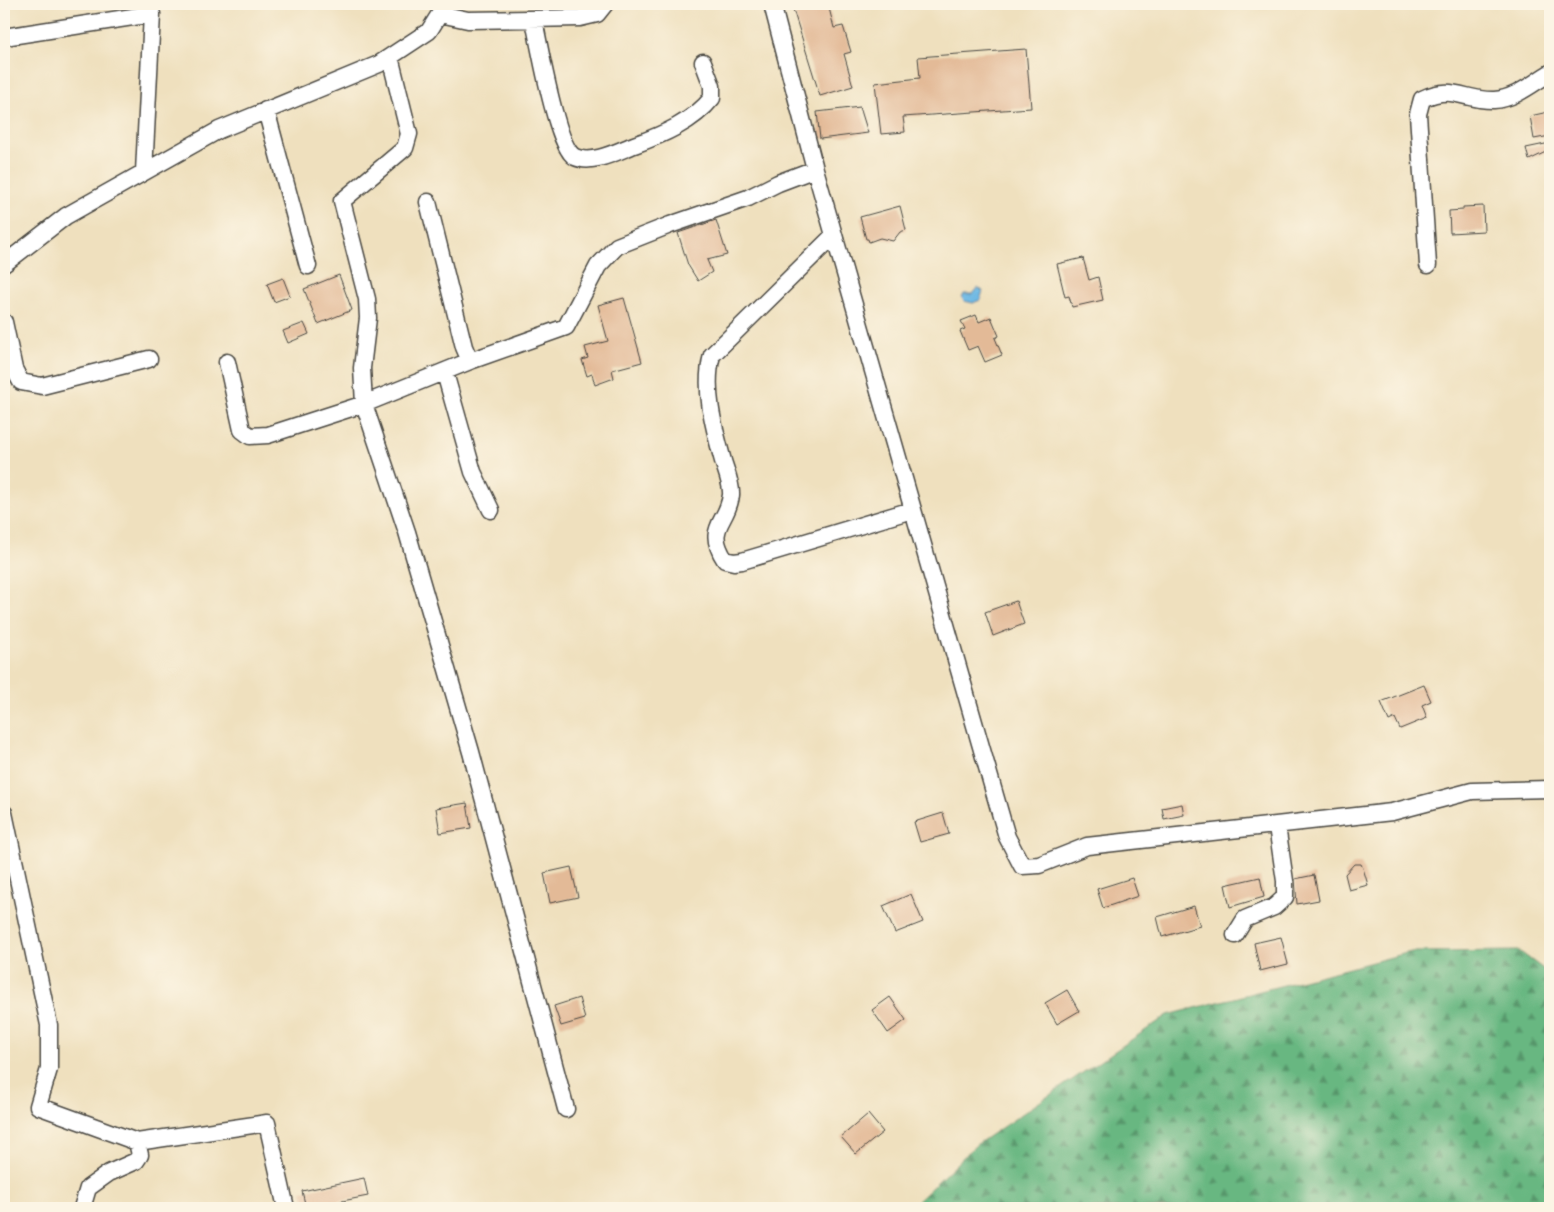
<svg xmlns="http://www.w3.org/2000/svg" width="1554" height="1212" viewBox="0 0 1554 1212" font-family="'Patrick Hand',sans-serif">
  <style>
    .forest { fill: url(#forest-firs); stroke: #4a7156 }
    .water { fill: url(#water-ripples); stroke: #4b7188 }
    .building { fill: #e3ba97 }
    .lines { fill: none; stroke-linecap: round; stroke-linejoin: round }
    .minor-casing { stroke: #484641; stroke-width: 19 }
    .path { stroke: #484641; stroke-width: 2.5; stroke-dasharray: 4 4; stroke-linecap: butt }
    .minor { stroke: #fff; stroke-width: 16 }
  </style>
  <defs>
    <pattern id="forest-firs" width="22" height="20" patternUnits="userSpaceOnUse" patternTransform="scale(1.25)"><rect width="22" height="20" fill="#68b781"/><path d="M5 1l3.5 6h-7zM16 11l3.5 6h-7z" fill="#56956a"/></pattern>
    <pattern id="water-ripples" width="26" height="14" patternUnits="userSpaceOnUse" patternTransform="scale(1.25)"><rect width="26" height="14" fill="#6bb7e4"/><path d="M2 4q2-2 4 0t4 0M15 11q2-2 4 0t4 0" fill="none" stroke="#5895b9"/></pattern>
  </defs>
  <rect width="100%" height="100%" fill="#fcf5e5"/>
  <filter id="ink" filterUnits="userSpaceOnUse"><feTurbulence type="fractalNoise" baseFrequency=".02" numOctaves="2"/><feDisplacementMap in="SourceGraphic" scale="10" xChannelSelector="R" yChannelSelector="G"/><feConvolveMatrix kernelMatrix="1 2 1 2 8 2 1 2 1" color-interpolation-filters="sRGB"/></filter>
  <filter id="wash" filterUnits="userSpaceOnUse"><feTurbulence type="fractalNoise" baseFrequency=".0096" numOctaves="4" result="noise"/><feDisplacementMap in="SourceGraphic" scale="20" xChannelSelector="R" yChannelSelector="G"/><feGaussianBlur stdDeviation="1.12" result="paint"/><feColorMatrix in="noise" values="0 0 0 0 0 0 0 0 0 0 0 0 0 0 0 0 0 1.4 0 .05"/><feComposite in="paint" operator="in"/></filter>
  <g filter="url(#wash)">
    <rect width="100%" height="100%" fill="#efe0be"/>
    <path class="forest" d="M1519 951 1550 974V1208H910L976 1145 1168 1015 1411 952Z"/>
    <path class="water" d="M978 288 983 291 980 300 973 303 964 301 962 298 964 294H973Z"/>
    <g id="blocks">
      <path class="building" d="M802 4H828L834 28 843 26 851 52 844 54 853 86 820 96 792 6Z
        M1026 49 1031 108 903 117 905 132 881 134 875 83 920 78 918 57Z
        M860 107 868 133 820 139 817 112Z
        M1548 112 1550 136 1534 139 1530 116Z
        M1550 143V150L1529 160 1526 148Z
        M900 206 906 230 900 232 893 241 880 238 869 242 868 239H866L860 217Z
        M1483 206 1484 231 1450 233 1449 211 1463 210V207Z
        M716 220 727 255 707 260 712 272 698 281 688 265 678 233Z
        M1083 258 1089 280 1098 277 1103 300 1072 307 1069 296 1065 297 1057 264Z
        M339 275 352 310 318 324 304 289Z
        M283 278 290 296 274 302 267 284Z
        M624 298 642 362 612 370 614 378 595 385 592 374 587 376 582 360 588 358 585 347 608 341 598 305Z
        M976 315 979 322 991 317 999 336 995 338 1002 355 985 362 978 346 968 350 960 331 965 329 961 321Z
        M304 323 309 334 288 343 283 331Z
        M1016 601 1024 624 993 636 985 612Z
        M1424 685 1431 701 1422 705 1427 718 1400 729 1395 718 1389 721 1381 702Z
        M467 803 471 828 440 833 436 808Z
        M1182 804 1184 815 1164 819 1162 808Z
        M943 813 949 834 920 842 914 822Z
        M1354 864H1361L1363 868 1368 885 1349 890 1345 874Z
        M571 867 578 897 550 903 544 873Z
        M1314 875 1319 900 1297 904 1295 879Z
        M1260 877 1264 897 1230 907 1225 885Z
        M1132 878 1138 896 1103 908 1097 889Z
        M911 894 923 922 895 933 883 906Z
        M1194 906 1200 926 1162 937 1157 917Z
        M1281 937 1288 964 1260 971 1254 943Z
        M1067 990 1079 1011 1057 1024 1045 1003Z
        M890 997 906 1020 888 1033 872 1010Z
        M579 998 585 1019 561 1026 554 1006Z
        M868 1114 883 1132 856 1154 841 1137Z
        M364 1178 368 1196 306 1208 302 1191Z"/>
    </g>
  </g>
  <g filter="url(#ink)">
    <use href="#blocks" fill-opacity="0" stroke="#484641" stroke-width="1"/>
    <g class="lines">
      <defs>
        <path id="minor" d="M772 4 815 169 1007 837 1022 866 1039 865 1087 846 1392 812 1472 791 1550 789
          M440 14 468 20 580 18 597 14 605 4
          M534 20C539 44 557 148 575 157 593 165 618 151 634 145 662 135 693 122 712 98V86L703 62
          M4 37 152 14 144 172
          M390 57 409 134 405 148 342 201 367 299 368 318 362 368 364 404 407 532 471 752 566 1109
          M266 110 308 266
          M428 202 464 347 470 361
          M834 235 712 355C703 389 714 428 723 461 726 471 732 485 731 495 728 523 704 527 725 560L734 562 742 561 912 510
          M4 264 66 216 219 130 379 64 429 31 446 4
          M1428 265 1418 114 1422 99C1454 84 1464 101 1494 100 1515 99 1533 83 1550 73
          M4 322 14 369 21 382 42 386 149 359
          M227 362 242 430 250 436 268 435 364 404 470 361 566 327 598 266 617 246 670 225 748 198 778 183 815 169
          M445 373 473 472 491 510
          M4 813 49 1025V1069L38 1106 137 1142 267 1123 286 1208
          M1235 935 1245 919 1274 907 1285 897V881L1277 826
          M82 1208 88 1188 109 1173 136 1161 140 1155 137 1142"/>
      </defs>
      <use href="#minor" class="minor-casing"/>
      <path class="path" d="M1550 376 1546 387 1550 393"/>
      <use href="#minor" class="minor"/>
    </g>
  </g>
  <rect width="1554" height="1212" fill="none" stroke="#fcf5e5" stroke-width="20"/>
</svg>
